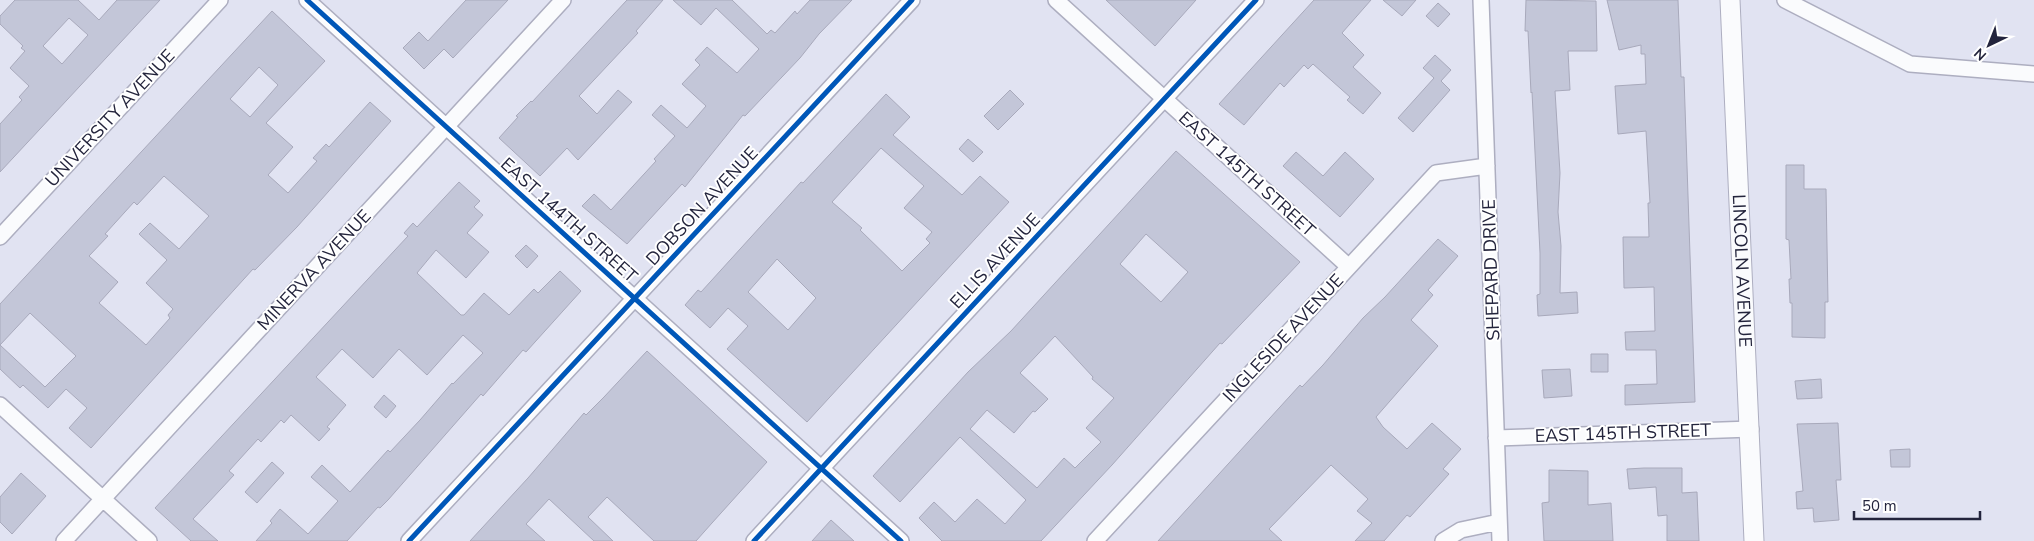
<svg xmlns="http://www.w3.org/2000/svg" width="2034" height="541" viewBox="0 0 2034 541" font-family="'Nunito Sans',sans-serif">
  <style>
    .building { fill: #c3c6d8; stroke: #a8a9bb; fill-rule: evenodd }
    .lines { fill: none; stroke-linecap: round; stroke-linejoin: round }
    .minor-casing { stroke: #adaec0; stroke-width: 18 }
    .tertiary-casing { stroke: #adaec0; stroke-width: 21 }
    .minor { stroke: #fafbfd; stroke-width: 15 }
    .tertiary { stroke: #fafbfd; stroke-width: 19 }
    .cycleway-casing { stroke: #fff; stroke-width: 8 }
    .cycleway { stroke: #0057b8; stroke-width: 5 }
    .labels { text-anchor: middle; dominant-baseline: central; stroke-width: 4; stroke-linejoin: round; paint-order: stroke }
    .street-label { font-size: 18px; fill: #23243c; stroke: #fff }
  </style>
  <rect width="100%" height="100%" fill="#e1e3f2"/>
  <path class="building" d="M15 0H78L99 20 117 0H160L0 172V124L22 100 19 97 29 86 10 68 25 51 21 48 23 46 0 24V16ZM69 18 88 35 62 64 43 46Z
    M466 0H508L453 58 444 49 424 69 403 48 419 32 428 41Z
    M627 0H663L636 31 638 33 579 96 597 114 618 90 632 102 578 160 567 148 540 176 499 138 518 117 516 116 531 101 532 102Z
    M673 0H732L767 34 771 30 775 33 795 11 797 14 810 0H852L819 34 800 58 745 116 743 115 685 187 682 184 627 244 582 206 594 194 611 210 656 161 654 159 675 136 652 115 661 105 687 128 706 106 682 84 700 65 695 60 707 47 737 73 759 49 716 8 701 25Z
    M1106 0H1196L1155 46Z
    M1314 0H1371L1342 33 1364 55 1353 67 1381 93 1363 114 1347 100 1350 97 1313 64 1308 69 1304 65 1284 87 1280 83 1244 125 1219 104Z
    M1383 0H1416L1402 16Z
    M1526 0 1596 1 1597 51H1568L1570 90 1555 91 1560 173 1558 212 1561 246 1560 293 1577 292 1578 313 1538 316 1537 295 1540 294V253L1532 92 1531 93 1528 31H1525Z
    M1607 0H1678L1681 77H1684L1695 402 1625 405V385L1657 384 1656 350H1626L1625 332 1655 331 1654 287 1624 288 1623 237H1649L1648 203H1650L1646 131 1618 134 1615 86 1646 84 1645 54H1641V45L1619 50Z
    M1438 3 1450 14 1438 27 1426 16Z
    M272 11 325 61 266 123 293 147 268 175 288 193 317 161 313 158 326 144 329 147 370 102 391 121 297 227 255 270 253 269 91 448 69 428 87 408 66 389 48 408 23 385 20 388 0 369V304ZM259 67 278 85 250 117 230 99ZM164 176 209 216 179 249 150 223 139 234 167 260 146 283 173 309 168 315 170 318 146 345 99 303 118 282 89 256 108 236 105 234 134 202 137 205ZM30 313 76 356 45 387 0 345Z
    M1435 55 1451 70 1441 81 1450 90 1413 132 1398 118 1434 78 1423 68Z
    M1010 90 1024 104 998 130 984 116Z
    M886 94 910 117 893 135 962 195 980 176 1009 202 807 422 727 349 748 326 728 308 710 328 685 305 698 290 701 292 801 182 803 183ZM881 148 924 186 904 208 932 232 926 239 930 243 902 271 860 230 862 228 832 202ZM777 259 816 298 788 330 748 292Z
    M968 139 983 152 973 162 959 149Z
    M1176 151 1300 262 1222 344 1220 343 1112 465 1041 541H942L919 518 934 502 955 522 977 499 1005 524 1026 500 960 437 900 502 873 476 968 372 1011 331ZM1146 234 1188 272 1161 302 1120 264ZM1055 336 1093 377 1092 379 1114 398 1086 428 1101 442 1075 468 1064 458 1037 488 970 429 987 410 1014 433 1033 411 1035 412 1048 399 1020 373Z
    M1296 152 1323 176 1345 152 1374 179 1340 217 1283 166Z
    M1786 165H1804V189H1826L1828 302H1825V338L1792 337V303H1790L1789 279H1791L1789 240 1786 239Z
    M459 182 480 201 474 207 483 215 467 233 489 252 466 278 436 250 417 273 461 315H464L484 293 509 315 534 289 538 293 560 271 581 291 526 352 523 350 483 396 481 394 388 500 380 508 378 507 347 541H256L272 523 270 521 280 509 308 534 338 501 311 477 322 465 350 492 388 450 390 452 420 420 452 383 453 384 483 353 463 335 427 375 399 349 373 378 342 349 316 377 346 405 327 427 330 429 319 441 291 415 284 423 281 420 261 442 258 439 229 471 234 475 193 519 218 541H191L155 508 408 236 404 233 413 223 417 227Z
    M1438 239 1458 256 1428 290 1433 295 1411 320 1438 346 1376 417 1383 427 1407 449 1432 423 1461 449 1443 469 1449 474 1410 517 1407 515 1384 541H1355L1372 523 1357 511 1368 499 1331 465 1269 529 1282 541H1158L1300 385 1302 387 1323 365 1363 318 1385 297Z
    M526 245 538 256 527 268 515 256Z
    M647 351 767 462 712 523 696 541H654L607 497 588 517 613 541H594L549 499 526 524 545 541H470L528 478 584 413 586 415 604 397Z
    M1591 354H1608V372H1591Z
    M1570 369 1572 396 1544 398 1542 370Z
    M1821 379 1822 398 1797 399 1795 381Z
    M384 395 396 406 386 418 374 407Z
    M1838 423 1841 480H1836L1839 520 1814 522 1813 508 1797 509 1796 492 1803 491 1797 424Z
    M1910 449V467H1891L1890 450Z
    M272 462 284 473 257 503 245 492Z
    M1644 468H1682V493L1697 492 1699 541H1667V515L1658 516 1656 487 1629 489 1627 469Z
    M1549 470 1588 471V505L1611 503 1613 541H1544L1542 503 1549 502Z
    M21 473 46 496 12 534 0 522V497Z
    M831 520 854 541H812Z"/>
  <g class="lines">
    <defs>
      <path id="minor" d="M307 0 901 541
        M1056 0 1349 267
        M1481 0 1500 541
        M1785 0 1910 64 2034 74
        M0 237 220 0
        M0 405 149 541
        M1496 438 1751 429
        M64 541 563 0
        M409 541 912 0
        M754 541 1256 0
        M1095 541 1436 173 1487 166
        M1443 541 1461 530 1499 522"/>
      <g id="tertiary">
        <path id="s1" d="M1730 0 1754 541"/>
      </g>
    </defs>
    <use href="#minor" class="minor-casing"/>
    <use href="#tertiary" class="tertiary-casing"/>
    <use href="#minor" class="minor"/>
    <use href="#tertiary" class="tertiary"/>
    <defs>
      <path id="cycleway" d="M307 0 901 541
        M409 541 912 0
        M754 541 1256 0"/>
    </defs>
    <use href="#cycleway" class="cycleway-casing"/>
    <use href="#cycleway" class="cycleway"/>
  </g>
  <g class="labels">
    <g class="street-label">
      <text transform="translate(110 118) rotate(-47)">UNIVERSITY AVENUE</text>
      <text transform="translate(1247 174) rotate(42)">EAST 145TH STREET</text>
      <text transform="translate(702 206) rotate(-47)">DOBSON AVENUE</text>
      <text transform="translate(569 220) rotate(42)">EAST 144TH STREET</text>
      <text transform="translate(995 261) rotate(-47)">ELLIS AVENUE</text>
      <text transform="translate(314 270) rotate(-47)">MINERVA AVENUE</text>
      <text transform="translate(1491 270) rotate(-92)">SHEPARD DRIVE</text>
      <text stroke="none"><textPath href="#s1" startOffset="271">LINCOLN AVENUE</textPath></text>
      <text transform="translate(1283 338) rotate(-47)">INGLESIDE AVENUE</text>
      <text transform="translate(1623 433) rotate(-2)">EAST 145TH STREET</text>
    </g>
  </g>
  <g transform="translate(1989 45) rotate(223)" stroke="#ffffff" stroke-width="4" paint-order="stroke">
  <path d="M0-4L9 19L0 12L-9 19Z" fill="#23243c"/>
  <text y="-8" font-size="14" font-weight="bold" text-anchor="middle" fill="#23243c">N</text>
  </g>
  <path d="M1854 511v8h126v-8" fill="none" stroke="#23243c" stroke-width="2.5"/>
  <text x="1862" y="511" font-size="15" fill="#23243c" stroke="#ffffff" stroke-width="4" paint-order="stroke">50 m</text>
</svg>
